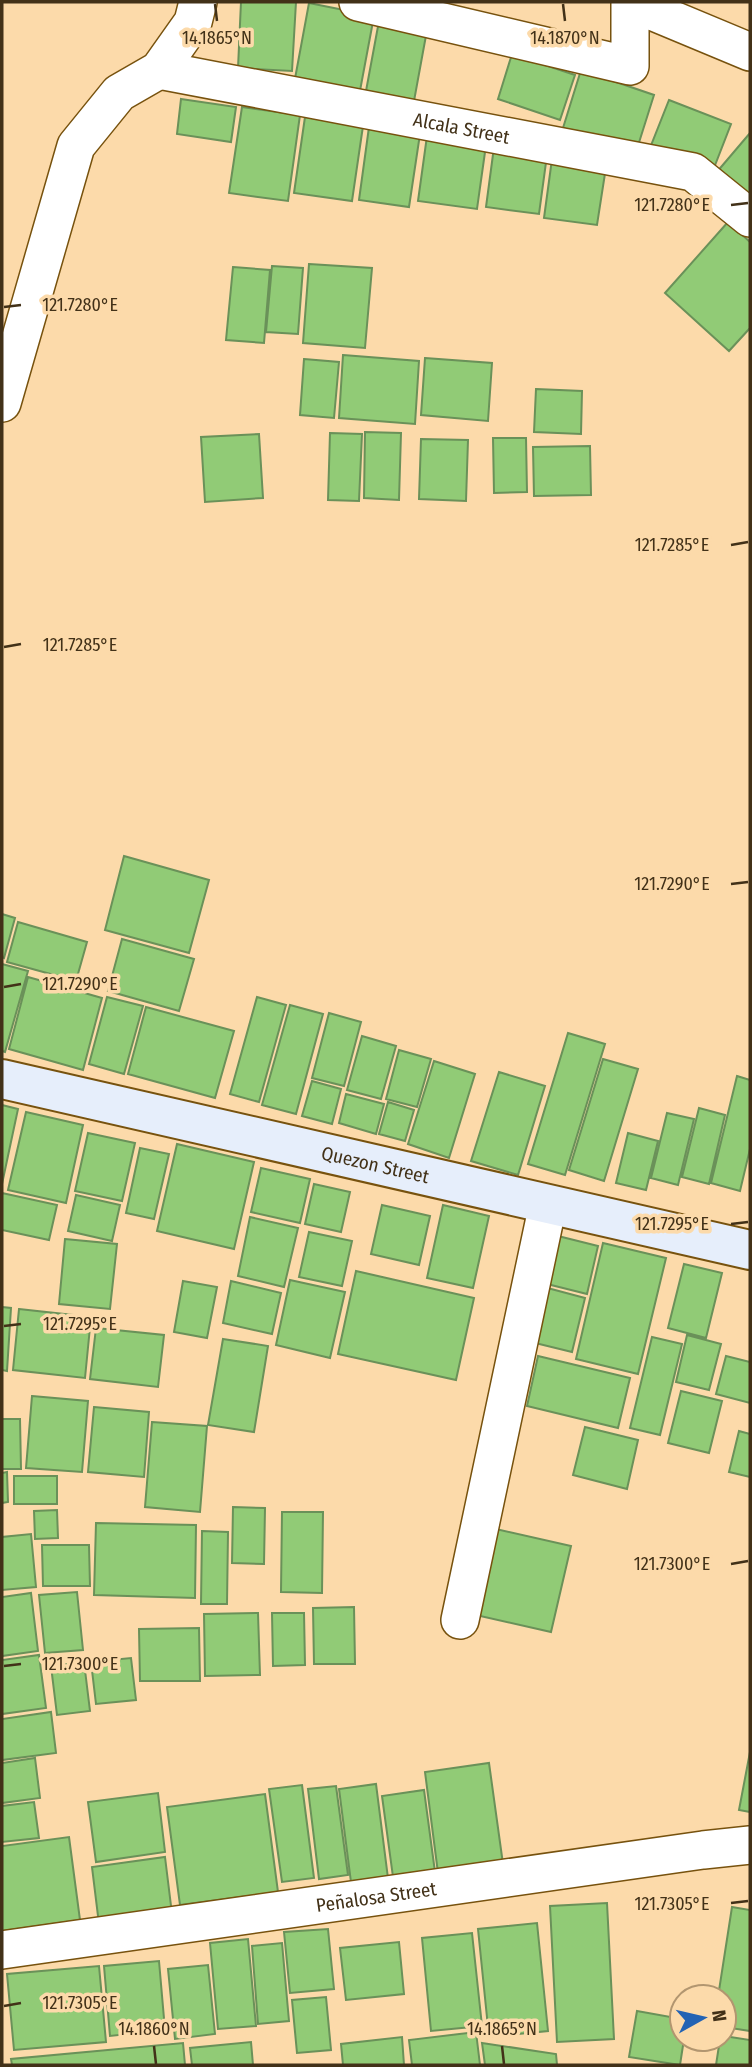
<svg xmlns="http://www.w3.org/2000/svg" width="752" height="2067" viewBox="0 0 752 2067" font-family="'Fira Sans Condensed',sans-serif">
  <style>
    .building { fill: #91cb76; stroke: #6a9159; stroke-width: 2 }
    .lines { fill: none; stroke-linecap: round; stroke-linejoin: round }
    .street-casing { stroke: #77520e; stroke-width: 40 }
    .secondary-casing { stroke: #77520e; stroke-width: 42 }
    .street { stroke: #fff; stroke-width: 37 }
    .secondary { stroke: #e6eefb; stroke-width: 38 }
    .ticks { fill: none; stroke: #423118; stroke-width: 2.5 }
    .labels { text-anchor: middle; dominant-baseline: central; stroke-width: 7; stroke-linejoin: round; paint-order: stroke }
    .street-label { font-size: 19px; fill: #423118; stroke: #fcdaaa }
    .ticks-label { font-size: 18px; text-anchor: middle; fill: #423118; stroke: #fcdaaa; stroke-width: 7; stroke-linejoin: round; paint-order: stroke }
  </style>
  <rect width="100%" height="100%" fill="#fcdaaa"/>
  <path class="building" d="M241 2H296L292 71 238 68Z
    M309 3 374 16 359 96 294 84Z
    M379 21 427 30 414 101 366 91Z
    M512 54 575 75 560 120 498 99Z
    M581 70 654 95 636 152 563 128Z
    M181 99 236 107 231 142 177 134Z
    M669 100 731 124 712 173 650 148Z
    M242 107 300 115 288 201 229 193Z
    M305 117 363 126 352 201 294 193Z
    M369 127 420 134 409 207 359 200Z
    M750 133V203L716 173Z
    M427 136 486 145 477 209 418 201Z
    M494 147 547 155 539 214 486 207Z
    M552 159 606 167 597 225 544 218Z
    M728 222 750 242V328L729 351 665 293Z
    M309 264 372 268 365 348 303 343Z
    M272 266 303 268 298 334 266 332Z
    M233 267 270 270 264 343 226 340Z
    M343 355 419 361 415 424 339 418Z
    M425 358 492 363 488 421 421 415Z
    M304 359 339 362 334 418 300 415Z
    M536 389 582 391 581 434 534 432Z
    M365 432 401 433 399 500 364 498Z
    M330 433 362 434 359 501 328 500Z
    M259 434 263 498 205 502 201 437Z
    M493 438H526L527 492 494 493Z
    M421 439 468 440 466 501 419 499Z
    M590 446 591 495 534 496 533 447Z
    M124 856 209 880 189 953 105 930Z
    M2 914 15 918 4 958 2 957Z
    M18 922 87 942 76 981 7 962Z
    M122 939 194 959 179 1011 108 991Z
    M2 964 28 971 5 1052 2 1051Z
    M28 977 102 998 83 1070 9 1049Z
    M107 997 143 1006 124 1074 89 1064Z
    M257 997 286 1005 259 1102 230 1094Z
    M290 1005 323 1014 296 1114 262 1105Z
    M146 1007 234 1031 215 1098 128 1074Z
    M329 1013 361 1022 344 1086 312 1078Z
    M568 1033 605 1044 565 1175 528 1164Z
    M362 1036 396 1046 381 1099 347 1090Z
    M399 1050 431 1059 417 1107 386 1099Z
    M603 1059 638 1069 604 1181 569 1170Z
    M434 1061 475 1074 449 1158 408 1144Z
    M499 1072 545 1086 518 1175 471 1161Z
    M737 1076 750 1080V1149L740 1191 711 1183Z
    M312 1081 341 1089 332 1124 302 1116Z
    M346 1094 384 1104 376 1134 339 1123Z
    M388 1102 414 1110 405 1141 379 1134Z
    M2 1105 18 1109 2 1184Z
    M699 1108 725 1115 709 1184 682 1177Z
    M26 1112 83 1125 66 1203 8 1190Z
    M667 1113 694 1119 678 1185 651 1178Z
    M88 1133 135 1143 122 1201 75 1191Z
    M628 1133 658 1141 646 1190 616 1183Z
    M177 1144 254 1162 234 1249 157 1231Z
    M140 1148 169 1154 154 1219 126 1213Z
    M261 1168 310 1179 300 1223 251 1212Z
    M314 1184 350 1192 341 1232 305 1224Z
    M2 1193 57 1205 49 1240 2 1230Z
    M76 1195 120 1205 112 1241 68 1231Z
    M382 1205 430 1216 419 1265 371 1254Z
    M443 1205 489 1216 473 1288 427 1278Z
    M250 1217 298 1228 284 1287 238 1276Z
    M309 1232 352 1241 342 1286 299 1277Z
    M546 1233 598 1246 587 1294 535 1281Z
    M65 1239 117 1244 110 1309 59 1304Z
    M603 1243 666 1258 638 1374 576 1359Z
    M684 1264 722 1273 706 1338 668 1328Z
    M356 1271 474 1298 456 1380 338 1354Z
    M290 1280 345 1292 330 1358 276 1345Z
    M183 1281 217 1287 207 1338 174 1332Z
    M231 1281 281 1293 272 1334 223 1323Z
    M540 1286 585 1298 572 1352 527 1341Z
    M2 1307 11 1308 7 1371 2 1370Z
    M19 1309 91 1317 85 1378 13 1370Z
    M96 1328 164 1335 158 1387 90 1379Z
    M687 1335 721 1344 709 1390 676 1382Z
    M652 1337 682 1344 660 1435 630 1428Z
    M223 1339 268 1346 254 1432 208 1425Z
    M538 1356 630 1378 618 1428 527 1406Z
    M726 1356 750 1362V1403L716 1394Z
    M681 1391 722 1401 709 1453 668 1443Z
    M32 1396 88 1401 82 1472 26 1468Z
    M94 1407 149 1412 144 1477 88 1472Z
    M2 1419H20L21 1469H2Z
    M152 1422 207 1426 200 1512 145 1507Z
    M585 1427 638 1440 627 1489 573 1475Z
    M739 1431 750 1434V1477L729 1472Z
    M7 1472 8 1502 2 1503V1473Z
    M14 1476H57V1504H14Z
    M233 1507 265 1508 264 1564 232 1563Z
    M57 1510 58 1538 35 1539 34 1511Z
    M282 1512H323L322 1593 281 1592Z
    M96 1523 196 1525 195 1598 94 1595Z
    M487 1527 571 1546 551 1632 467 1613Z
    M202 1531 228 1532 227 1604H201Z
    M31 1534 36 1587 2 1590V1537Z
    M42 1545H89L90 1586H43Z
    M77 1592 83 1650 45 1653 39 1595Z
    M31 1593 38 1651 2 1656V1597Z
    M354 1607 355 1664H314L313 1608Z
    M258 1613 260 1675 205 1676 204 1614Z
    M272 1613H304L305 1665 273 1666Z
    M199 1628 200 1681H140L139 1629Z
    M39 1655 46 1708 2 1714V1660Z
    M131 1658 136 1700 96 1704 91 1662Z
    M84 1662 90 1711 57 1715 51 1666Z
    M51 1712 56 1753 2 1760V1719Z
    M750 1752V1812L739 1810Z
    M35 1758 40 1798 2 1803V1763Z
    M489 1763 503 1864 438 1873 425 1772Z
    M376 1784 389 1886 352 1890 339 1789Z
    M302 1785 314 1878 282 1882 269 1789Z
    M336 1786 348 1875 319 1879 308 1789Z
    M424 1790 435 1872 393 1877 382 1796Z
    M158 1793 165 1852 96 1862 88 1802Z
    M265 1794 278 1892 180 1905 167 1807Z
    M34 1802 39 1838 2 1842V1806Z
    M69 1837 80 1920 2 1931V1846Z
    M165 1857 172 1914 99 1924 92 1867Z
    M607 1903 614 2039 557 2042 550 1906Z
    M732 1907 750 1910V2031L724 2027V1997H718Z
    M537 1923 548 2031 489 2037 478 1929Z
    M328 1929 334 1989 290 1993 284 1932Z
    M472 1933 482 2026 431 2031 422 1938Z
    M248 1939 256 2026 218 2029 210 1943Z
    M399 1942 404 1994 346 2000 340 1948Z
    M282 1943 289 2021 258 2024 252 1946Z
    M159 1961 165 2030 110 2036 104 1966Z
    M208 1965 215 2034 175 2039 168 1969Z
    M99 1966 106 2042 14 2050 7 1974Z
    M326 1997 331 2050 297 2053 292 2000Z
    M637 2011 682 2019V2039H684L680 2065 629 2057Z
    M476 2032 480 2065H412L409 2040Z
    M724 2036 750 2040V2065H716L720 2039H724Z
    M402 2037 404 2065H343L341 2044Z
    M251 2042 253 2065H192L190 2048Z
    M183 2043 185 2065H12L11 2059Z
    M482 2043 556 2054 557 2065H485Z"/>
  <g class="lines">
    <defs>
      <g id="street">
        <path d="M358 2 630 66V2L750 52"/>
        <path id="s1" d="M159 70 693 172 750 218"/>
        <path d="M2 403 76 146 119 93 159 70 193 22 198 2"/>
        <path d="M460 1620 548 1204"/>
        <path id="s2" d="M2 1950 703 1850 750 1845"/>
      </g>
      <g id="secondary">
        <path id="s3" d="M2 1079 750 1250"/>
      </g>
    </defs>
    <use href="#street" class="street-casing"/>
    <use href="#secondary" class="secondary-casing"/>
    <use href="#street" class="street"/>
    <use href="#secondary" class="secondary"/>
  </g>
  <path class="ticks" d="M215 4 217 21M563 4 565 21M731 205 748 203M4 307 21 305M731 545 748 542M4 647 21 644M731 884 748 882M4 987 21 984M731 1224 748 1222M4 1326 21 1324M731 1564 748 1561M4 1666 21 1664M731 1903 748 1901M4 2006 21 2003M154 2046 156 2064M502 2046 504 2064"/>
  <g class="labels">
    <g class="street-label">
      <text stroke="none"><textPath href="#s1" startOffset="308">Alcala Street</textPath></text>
      <text stroke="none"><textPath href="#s3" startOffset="383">Quezon Street</textPath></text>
      <text stroke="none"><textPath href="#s2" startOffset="378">Peñalosa Street</textPath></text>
    </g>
  </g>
  <g class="ticks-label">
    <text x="217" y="44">14.1865°N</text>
    <text x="565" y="44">14.1870°N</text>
    <text x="672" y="211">121.7280°E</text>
    <text x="80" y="311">121.7280°E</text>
    <text x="672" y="551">121.7285°E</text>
    <text x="80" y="651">121.7285°E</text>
    <text x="672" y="890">121.7290°E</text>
    <text x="80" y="990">121.7290°E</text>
    <text x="672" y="1230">121.7295°E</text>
    <text x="80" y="1330">121.7295°E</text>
    <text x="672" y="1570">121.7300°E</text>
    <text x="80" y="1670">121.7300°E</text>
    <text x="672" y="1910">121.7305°E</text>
    <text x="80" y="2009">121.7305°E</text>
    <text x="154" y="2035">14.1860°N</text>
    <text x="502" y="2035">14.1865°N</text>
  </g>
  <rect width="752" height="2067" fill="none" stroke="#423118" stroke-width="7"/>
  <g transform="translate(703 2018) rotate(82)"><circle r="33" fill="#fcdaaa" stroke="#b29670" stroke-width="2"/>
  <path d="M0-5L12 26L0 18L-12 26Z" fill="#2363b4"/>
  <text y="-10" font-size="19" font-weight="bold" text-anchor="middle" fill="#423118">N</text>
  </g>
</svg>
